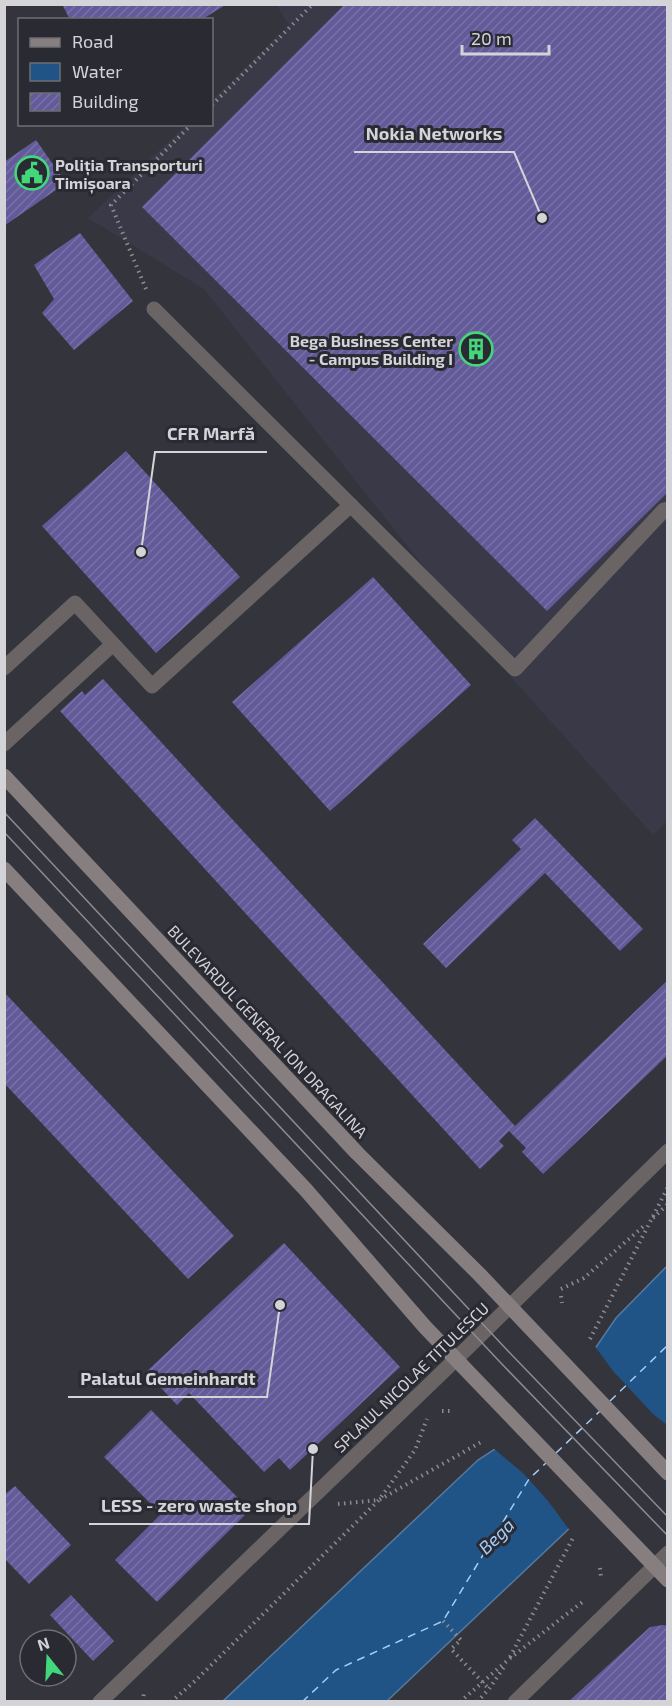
<svg xmlns="http://www.w3.org/2000/svg" width="672" height="1706" viewBox="0 0 672 1706" font-family="'Exo 2',sans-serif">
  <style>
    .built { fill: #3a3948 }
    .water { fill: #205486; stroke: #567a9f; stroke-width: 1.5 }
    .pier { fill: #34343c }
    .lines { fill: none; stroke-linecap: round; stroke-linejoin: round }
    .ferry { stroke: #a3cdfa; stroke-width: 1.5; stroke-dasharray: 8 6; stroke-linecap: butt }
    .building { fill: url(#building-hatch) }
    .path { stroke: #8b8b92; stroke-width: 4; stroke-dasharray: 1.5 4.5; stroke-linecap: butt }
    .service { stroke: #6a6465; stroke-width: 15 }
    .tertiary { stroke: #6a6465; stroke-width: 15 }
    .secondary { stroke: #877e80; stroke-width: 15 }
    .tram { stroke: #8c8c92; stroke-width: 1.5 }
    .labels { text-anchor: middle; dominant-baseline: central; stroke-width: 6; stroke-linejoin: round; paint-order: stroke }
    .poi-label { font-size: 16px; font-weight: bold; fill: #d3d3d8; stroke: #2a2a32; text-anchor: start }
    .street-label { font-size: 16px; fill: #d3d3d8; stroke: #2a2a32 }
    .water-label { font-size: 18px; font-style: italic; fill: #a3cdfa; stroke: #2a2a32 }
    .leader { fill: none; stroke: #d3d3d8; stroke-width: 2 }
    .callout-dot { fill: #d3d3d8; stroke: #2a2a32; stroke-width: 2 }
    .callout-label { font-size: 18px; text-anchor: middle; font-weight: bold; fill: #d3d3d8; stroke: #2a2a32; stroke-width: 6; stroke-linejoin: round; paint-order: stroke }
  </style>
  <defs>
    <pattern id="building-hatch" width="6" height="6" patternUnits="userSpaceOnUse" patternTransform="scale(1.5)"><rect width="6" height="6" fill="#635a9a"/><path d="M-1 1l2-2M0 6l6-6M5 7l2-2" fill="none" stroke="#7871a7"/></pattern>
  </defs>
  <rect width="100%" height="100%" fill="#34343c"/>
  <path class="built" d="M277 5H667L668 820 653 835 510 676 204 289 88 218 186 125 212 124V100L289 25Z"/>
  <path class="water" d="M667 1266V1436L387 1701 222 1702 478 1460 518 1434 581 1369 616 1318Z"/>
  <path class="pier" d="M594 1345 613 1371 653 1414 667 1425 668 1440 571 1532 548 1501 524 1474 492 1447 516 1432 579 1367Z"/>
  <g class="lines">
    <path class="ferry" d="M610 1401 668 1345
      M556 1453 600 1411
      M302 1702 336 1670 443 1621 529 1479 546 1463"/>
  </g>
  <path class="building" d="M62 4H227L201 20H176L175 18 172 20H70Z
    M345 4H668V492L547 611 142 207Z
    M36 140 66 183 4 226V162Z
    M80 233 133 301 74 350 42 313 54 299 34 265Z
    M126 451 240 577 156 653 42 526Z
    M373 577 471 685 330 811 232 702Z
    M103 679 515 1126 668 980V1055L543 1174 522 1152 526 1148 509 1131 499 1141 504 1146 480 1169 60 711 82 691 85 695Z
    M535 818 643 929 620 951 545 873 446 968 423 944 521 849 512 840Z
    M4 992 234 1236 188 1279 4 1083Z
    M284 1243 400 1367 290 1470 279 1458 264 1472 189 1393 177 1405 146 1372Z
    M151 1410 250 1510 157 1602 115 1560 161 1514 104 1457Z
    M15 1486 71 1545 29 1584 4 1558V1495Z
    M71 1595 114 1641 93 1661 50 1615Z
    M663 1625 668 1626V1702H568L650 1627Z"/>
  <g class="lines">
    <path class="path" d="M212 105 313 4
      M146 289 111 205 192 124
      M653 1218 668 1204
      M561 1289 584 1278 645 1225
      M561 1296 562 1303
      M590 1339 668 1187
      M442 1411H451
      M338 1504 379 1500 483 1441
      M600 1568 601 1577
      M443 1621 461 1640 451 1649 489 1689
      M510 1657 574 1536
      M143 1702 144 1691
      M171 1702 195 1681 379 1500 415 1450 427 1419
      M460 1702 509 1659 585 1600
      M477 1702 489 1689 506 1664"/>
    <path class="service" d="M154 309 515 669 664 510 668 509
      M4 668 75 603 152 686 351 505
      M4 744 113 644"/>
    <path class="tertiary" d="M100 1702 456 1359 668 1151
      M515 1702 668 1553"/>
    <path class="secondary" d="M4 776 357 1153 480 1275 668 1473
      M4 869 306 1190 425 1327 668 1580"/>
    <path class="tram" d="M4 812 508 1351 668 1517
      M4 832 499 1361 668 1536"/>
  </g>
  <defs>
    <symbol id="civic-ring" viewBox="-11 -11 22 22"><circle r="9.5" fill="#2a2a32" stroke="#43d77b" stroke-width="1.5"/><path d="M-.6-6.5H3V-4.5H.6V-3L4-1V1h2V6H-6V1h2V-1L-.6-3ZM-1.2 2.5V6h2.4V2.5Z" fill="#43d77b"/></symbol>
    <symbol id="building-ring" viewBox="-11 -11 22 22"><circle r="9.5" fill="#2a2a32" stroke="#43d77b" stroke-width="1.5"/><path d="M-4-6H4V6H1V3H-1V6H-4ZM-2.5-4.3h1.7v1.8h-1.7ZM.8-4.3h1.7v1.8H.8ZM-2.5-1h1.7V.8h-1.7ZM.8-1h1.7V.8H.8Z" fill="#43d77b"/></symbol>
  </defs>
  <g fill-rule="evenodd">
    <use href="#civic-ring" x="13" y="154" width="38" height="38"/>
    <use href="#building-ring" x="457" y="330" width="38" height="38"/>
  </g>
  <g class="labels">
    <g class="poi-label">
      <text x="55" y="164">Poliția Transporturi<tspan x="55" dy="18">Timișoara</tspan></text>
      <text x="453" y="340" text-anchor="end">Bega Business Center<tspan x="453" dy="18">- Campus Building I</tspan></text>
    </g>
    <g class="street-label">
      <text transform="translate(268 1031) rotate(47)">BULEVARDUL GENERAL ION DRAGALINA</text>
      <text transform="translate(411 1377) rotate(-44)">SPLAIUL NICOLAE TITULESCU</text>
    </g>
    <g class="water-label">
      <text transform="translate(496 1536) rotate(-44)">Bega</text>
    </g>
  </g>
  <path class="leader" d="M542 218L514 152H354M141 552L155 452H267M280 1305L267 1397H68M313 1449L309 1524H89"/>
  <g class="callout-dot">
    <circle cx="542" cy="218" r="6"/>
    <circle cx="141" cy="552" r="6"/>
    <circle cx="280" cy="1305" r="6"/>
    <circle cx="313" cy="1449" r="6"/>
  </g>
  <g class="callout-label">
    <text x="434" y="140">Nokia Networks</text>
    <text x="211" y="440">CFR Marfă</text>
    <text x="168" y="1385">Palatul Gemeinhardt</text>
    <text x="199" y="1512">LESS - zero waste shop</text>
  </g>
  <rect width="672" height="1706" fill="none" stroke="#d3d3d8" stroke-width="12"/>
  <rect x="18" y="18" width="195" height="108" fill="#2a2a32" stroke="#6e6e74" stroke-width="1.5"/>
  <rect x="30" y="38" width="30" height="9" fill="#877e80" stroke="#6e6e74" stroke-width="1.5"/>
  <text x="72" y="48" font-size="18" fill="#d3d3d8">Road</text>
  <rect x="30" y="63" width="30" height="18" fill="#205486" stroke="#6e6e74" stroke-width="1.5"/>
  <text x="72" y="78" font-size="18" fill="#d3d3d8">Water</text>
  <rect x="30" y="93" width="30" height="18" fill="url(#building-hatch)" stroke="#6e6e74" stroke-width="1.5"/>
  <text x="72" y="108" font-size="18" fill="#d3d3d8">Building</text>
  <g transform="translate(48 1658) rotate(342)"><circle r="28" fill="#2a2a32" stroke="#6e6e74" stroke-width="1.5"/>
  <path d="M0-4.5L10 22L0 15L-10 22Z" fill="#43d77b"/>
  <text y="-9" font-size="16" font-weight="bold" text-anchor="middle" fill="#d3d3d8">N</text>
  </g>
  <path d="M462 45v9h87v-9" fill="none" stroke="#d3d3d8" stroke-width="3"/>
  <text x="471" y="45" font-size="18" fill="#d3d3d8" stroke="#2a2a32" stroke-width="4.5" paint-order="stroke">20 m</text>
</svg>
